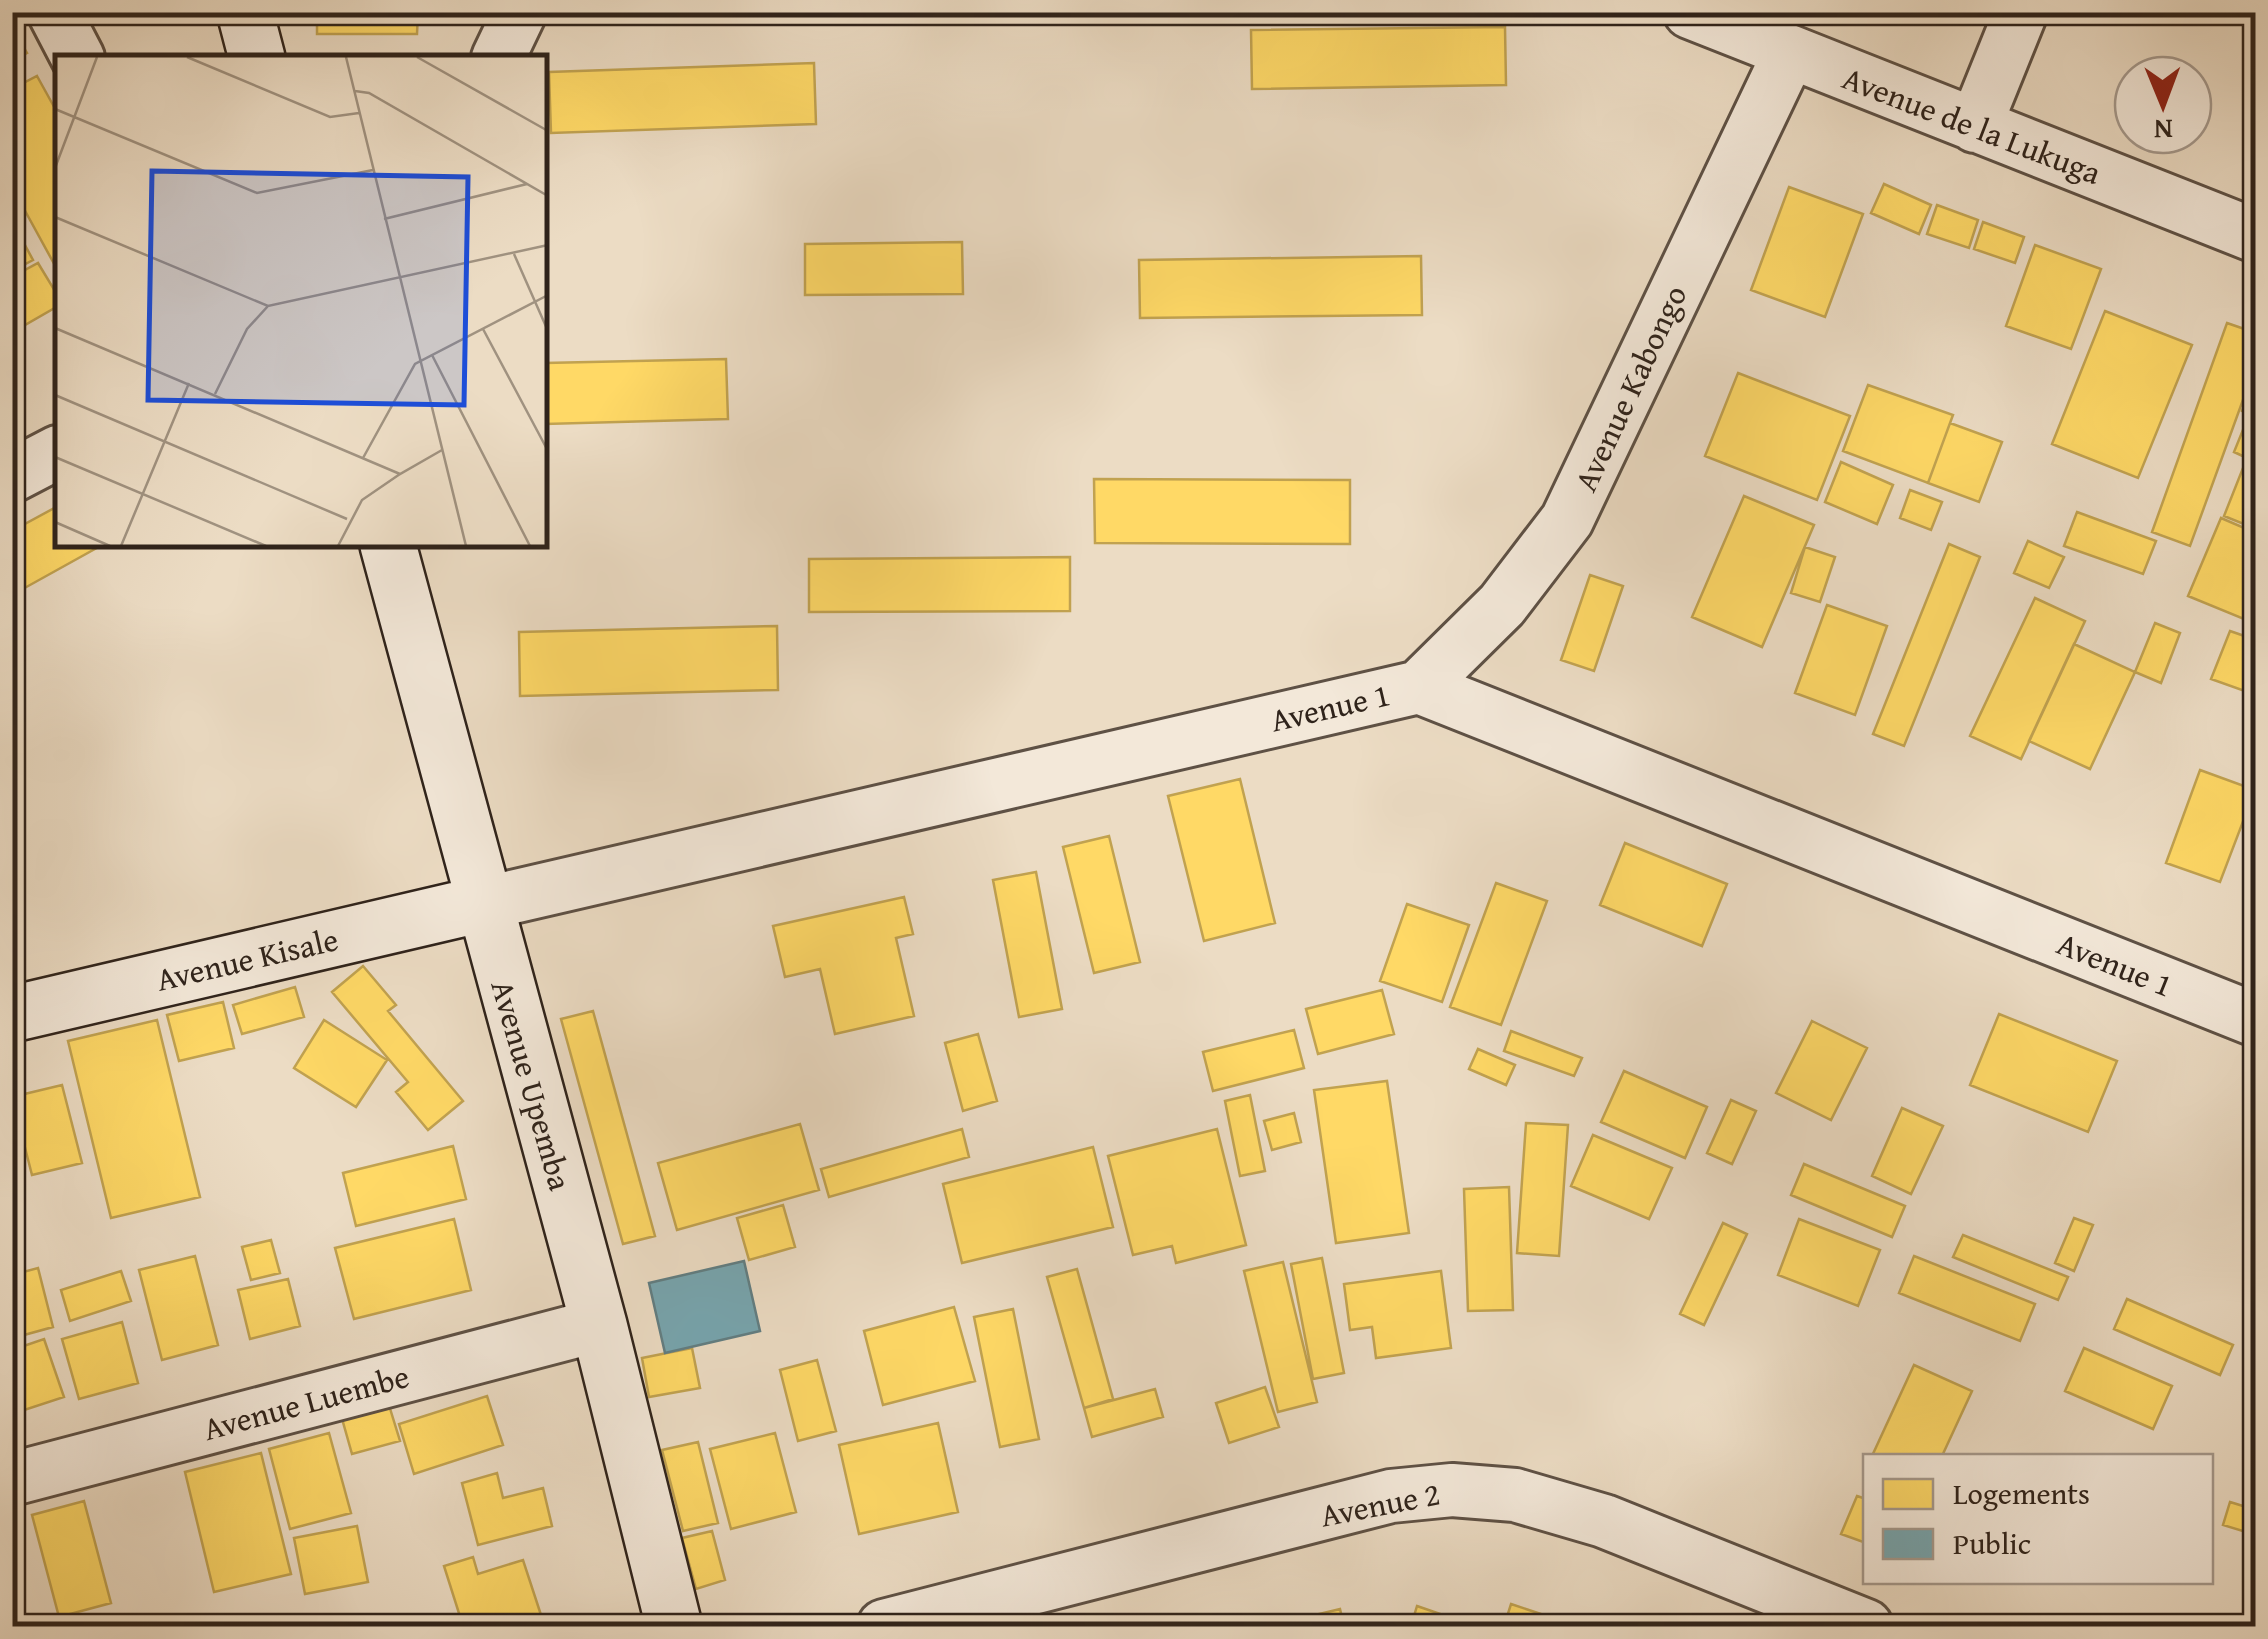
<svg xmlns="http://www.w3.org/2000/svg" width="2268" height="1639" viewBox="0 0 2268 1639" font-family="'Gentium Book Plus',serif">
  <style>
    .homes { fill: #ffd966; stroke: #c1a250; stroke-width: 2.5 }
    .public { fill: #76a5af; stroke: #617e83; stroke-width: 2.5 }
    .lines { fill: none; stroke-linecap: round; stroke-linejoin: round }
    .street-casing { stroke: #5e5145; stroke-width: 58 }
    .secondary-casing { stroke: #2f231b; stroke-width: 60 }
    .street { stroke: #f3e8d9; stroke-width: 52 }
    .secondary { stroke: #f3e8d9; stroke-width: 55 }
    .labels { text-anchor: middle; dominant-baseline: central; stroke-width: 10; stroke-linejoin: round; paint-order: stroke }
    .street-label { font-size: 32px; fill: #2f231b; stroke: #f3e8d9 }
    .inset-road { fill: none; stroke: #a09280; stroke-width: 2.5 }
    .view { fill: #1d4ed8; fill-opacity: 0.15; stroke: #1d4ed8; stroke-width: 5 }
    .inset-edge { fill: none; stroke: #2f231b; stroke-width: 5 }
  </style>
  <rect width="100%" height="100%" fill="#ecdcc4"/>
  <filter id="stains"><feTurbulence type="fractalNoise" baseFrequency=".002" numOctaves="4"/><feColorMatrix values="0 0 0 0 .2 0 0 0 0 .09 0 0 0 0 .02 0 0 0 .5 -.17"/></filter>
  <radialGradient id="worn" r=".72"><stop offset=".6" stop-color="#630" stop-opacity="0"/><stop offset="1" stop-color="#630" stop-opacity=".3"/></radialGradient>
  <path class="homes" d="M317 12H418L417 34H317Z
    M12 27 27 53 12 61Z
    M1505 27 1506 85 1252 89 1251 30Z
    M814 63 816 124 551 133 549 72Z
    M37 76 58 114V271L12 187V89Z
    M1884 184 1931 205 1919 234 1871 213Z
    M1789 187 1863 214 1825 317 1751 290Z
    M1937 205 1978 220 1969 248 1927 234Z
    M12 221 33 260 12 271Z
    M1983 222 2024 237 2015 263 1974 249Z
    M962 242 963 294 805 295V244Z
    M2035 245 2101 269 2071 349 2006 326Z
    M1421 256 1422 315 1140 318 1139 260Z
    M38 263 58 296V306L18 329 12 320V277Z
    M2105 311 2192 345 2138 478 2052 444Z
    M2227 323 2256 333V364L2190 546 2152 532Z
    M726 359 728 419 545 424V363Z
    M1738 373 1850 416 1817 500 1705 456Z
    M2256 376V529L2224 516 2247 458 2234 452 2249 415 2242 411Z
    M1868 385 1953 415 1928 483 1843 451Z
    M1950 423 2002 442 1979 502 1928 483Z
    M1841 462 1893 485 1877 524 1825 502Z
    M1094 479 1350 480V544L1095 543Z
    M1910 490 1942 502 1931 530 1900 518Z
    M1744 496 1814 525 1762 647 1692 617Z
    M58 506V545H102L12 595V531Z
    M2077 512 2156 541 2143 574 2064 546Z
    M2221 518 2256 533V624L2188 596Z
    M2028 541 2064 557 2049 588 2014 573Z
    M1949 544 1980 557 1904 746 1873 734Z
    M1805 547 1835 557 1820 602 1791 593Z
    M1070 557V611L809 612V559Z
    M1590 575 1623 586 1594 671 1561 660Z
    M2035 598 2085 621 2021 759 1970 736Z
    M1827 605 1887 626 1855 715 1795 693Z
    M2155 623 2180 633 2161 683 2135 672Z
    M777 626 778 690 520 696 519 632Z
    M2230 631 2256 640V695L2211 679Z
    M2074 644 2135 672 2090 769 2029 741Z
    M2200 770 2255 790 2220 882 2166 863Z
    M1240 779 1275 923 1204 941 1168 796Z
    M1109 836 1140 962 1094 973 1063 847Z
    M1625 843 1727 884 1702 946 1600 905Z
    M1036 872 1062 1009 1019 1017 993 880Z
    M1496 883 1547 901 1501 1025 1450 1007Z
    M904 897 913 934 896 938 914 1016 835 1034 820 969 785 977 773 926Z
    M1407 904 1469 925 1442 1002 1380 981Z
    M363 966 396 1005 388 1011 463 1101 428 1130 396 1092 408 1082 332 992Z
    M295 987 304 1017 242 1034 233 1005Z
    M1382 990 1394 1034 1318 1054 1306 1009Z
    M223 1002 234 1048 179 1061 167 1015Z
    M593 1011 655 1236 623 1244 561 1019Z
    M1999 1014 2117 1061 2088 1132 1970 1085Z
    M157 1020 200 1197 111 1218 68 1041Z
    M324 1020 387 1060 356 1107 294 1068Z
    M1812 1021 1867 1048 1831 1120 1776 1093Z
    M1294 1030 1304 1068 1213 1091 1203 1052Z
    M1511 1031 1582 1058 1574 1076 1504 1051Z
    M978 1034 997 1101 963 1111 945 1043Z
    M1478 1049 1515 1065 1506 1085 1469 1069Z
    M1624 1071 1707 1107 1685 1158 1601 1122Z
    M1387 1081 1409 1233 1336 1243 1314 1090Z
    M62 1085 82 1163 32 1175 12 1097Z
    M1250 1095 1265 1171 1240 1176 1225 1101Z
    M1731 1100 1756 1111 1732 1164 1707 1153Z
    M1902 1108 1943 1126 1911 1194 1872 1176Z
    M1294 1113 1301 1142 1272 1150 1264 1121Z
    M1526 1123 1568 1125 1559 1256 1517 1253Z
    M800 1124 819 1190 677 1230 658 1163Z
    M962 1129 969 1157 829 1197 821 1169Z
    M1217 1129 1246 1245 1176 1263 1172 1246 1133 1255 1108 1156Z
    M1593 1135 1672 1168 1649 1219 1571 1186Z
    M453 1146 466 1199 356 1226 343 1173Z
    M1093 1147 1113 1227 962 1263 943 1184Z
    M1804 1164 1905 1206 1892 1237 1791 1195Z
    M1509 1187 1513 1310 1468 1311 1464 1189Z
    M783 1205 795 1247 749 1260 737 1218Z
    M2074 1218 2093 1225 2074 1271 2055 1263Z
    M454 1219 471 1290 354 1319 335 1248Z
    M1799 1219 1880 1250 1858 1306 1778 1275Z
    M1723 1223 1747 1234 1704 1325 1680 1314Z
    M1963 1235 2068 1277 2058 1300 1953 1257Z
    M271 1240 280 1273 251 1280 242 1247Z
    M195 1256 218 1345 162 1360 139 1270Z
    M1914 1256 2035 1304 2020 1341 1899 1293Z
    M1322 1258 1344 1373 1313 1379 1291 1264Z
    M1283 1262 1317 1402 1278 1412 1244 1271Z
    M38 1268 53 1327 24 1335 12 1319V1275Z
    M1077 1269 1113 1399 1084 1408 1047 1277Z
    M121 1271 131 1301 70 1321 61 1290Z
    M1441 1271 1451 1348 1376 1358 1372 1327 1350 1330 1344 1284Z
    M288 1279 300 1326 250 1339 238 1290Z
    M2127 1299 2233 1345 2220 1375 2114 1329Z
    M954 1307 975 1381 883 1405 864 1331Z
    M1013 1309 1039 1439 1000 1447 974 1317Z
    M122 1322 138 1383 79 1399 62 1339Z
    M44 1339 64 1397 12 1414V1350Z
    M692 1348 700 1388 649 1397 642 1358Z
    M2084 1348 2172 1386 2153 1429 2065 1391Z
    M817 1360 836 1431 798 1441 780 1370Z
    M1914 1365 1972 1391 1942 1456H1872Z
    M1265 1387 1279 1427 1229 1443 1216 1403Z
    M1155 1389 1163 1417 1092 1437 1084 1408Z
    M487 1396 503 1445 414 1474 399 1424Z
    M388 1402 400 1441 352 1454 341 1415Z
    M938 1423 958 1512 859 1534 839 1445Z
    M329 1433 351 1513 290 1529 269 1449Z
    M775 1433 796 1512 731 1529 710 1449Z
    M698 1442 718 1523 683 1531 662 1450Z
    M261 1453 291 1574 214 1592 185 1472Z
    M497 1473 503 1498 543 1488 552 1526 478 1545 462 1483Z
    M1857 1496 1866 1499V1543L1841 1534Z
    M84 1501 111 1603 59 1617 32 1515Z
    M2230 1502 2256 1510V1535L2223 1525Z
    M357 1526 368 1582 305 1594 294 1538Z
    M712 1531 725 1580 696 1589 682 1538Z
    M473 1557 478 1574 523 1560 541 1615 503 1626H463L444 1566Z
    M1511 1604 1559 1620 1556 1626H1504Z
    M1417 1606 1452 1618 1450 1626H1411Z
    M1340 1609 1344 1626H1291L1290 1621Z"/>
  <path class="public" d="M744 1261 760 1331 665 1353 649 1283Z"/>
  <g class="lines">
    <defs>
      <path id="street" d="M54 12 78 58
        M1690 12 2256 236
        M498 58 520 12
        M1975 126 2021 12
        M12 476 58 452
        M1419 687 1502 605 1567 520 1789 54
        M482 904 1419 687 2256 1020
        M12 1479 599 1325
        M884 1626 1391 1496 1452 1490 1515 1495 1604 1521 1866 1626"/>
      <path id="secondary" d="M245 12 257 58
        M388 545 599 1325 674 1626
        M12 1014 482 904"/>
    </defs>
    <use href="#street" class="street-casing"/>
    <use href="#secondary" class="secondary-casing"/>
    <use href="#street" class="street"/>
    <use href="#secondary" class="secondary"/>
  </g>
  <g class="labels">
    <g class="street-label">
      <text transform="translate(1972 125) rotate(21)">Avenue de la Lukuga</text>
      <text transform="translate(1630 388) rotate(-65)">Avenue Kabongo</text>
      <text transform="translate(1330 707) rotate(-13)">Avenue 1</text>
      <text transform="translate(247 959) rotate(-13)">Avenue Kisale</text>
      <text transform="translate(2115 964) rotate(22)">Avenue 1</text>
      <text transform="translate(532 1085) rotate(74)">Avenue Upemba</text>
      <text transform="translate(306 1402) rotate(-15)">Avenue Luembe</text>
      <text transform="translate(1380 1504) rotate(-11)">Avenue 2</text>
    </g>
  </g>
  <g transform="translate(55 55)">
    <rect width="492" height="492" fill="#ecdcc4"/>
    <path class="inset-road" d="M132 2 275 62 304 58M291 2 411 491M362 2 493 76M300 36 314 38 493 141M0 54 202 138 318 115M0 113 42 2M0 162 213 251 493 190M329 164 472 129M459 199 493 276M0 273 345 419 387 395M428 274 493 396M377 300 475 491M160 339 192 274 213 251M0 340 292 464M0 402 211 491M308 403 360 309 493 240M0 467 55 491M66 491 134 328M283 491 307 445 345 419"/>
    <path class="view" d="M97 116 413 122 409 350 93 345Z"/>
    <rect width="492" height="492" class="inset-edge"/>
  </g>
  <rect width="2268" height="1639" fill="none" stroke="#ecdcc4" stroke-width="50"/>
  <rect x="15" y="15" width="2238" height="1609" fill="none" stroke="#2f231b" stroke-width="5"/>
  <rect x="25" y="25" width="2218" height="1589" fill="none" stroke="#2f231b" stroke-width="2.5"/>
  <rect x="1863" y="1454" width="350" height="130" fill="#f3e8d9" stroke="#a5998d" stroke-width="2.5"/>
  <rect x="1883" y="1479" width="50" height="30" fill="#ffd966" stroke="#a5998d" stroke-width="2.5"/>
  <text x="1953" y="1504" font-size="30" fill="#2f231b">Logements</text>
  <rect x="1883" y="1529" width="50" height="30" fill="#76a5af" stroke="#a5998d" stroke-width="2.5"/>
  <text x="1953" y="1554" font-size="30" fill="#2f231b">Public</text>
  <g transform="translate(2163 105) rotate(179)"><circle r="48" fill="#f3e8d9" stroke="#a5998d" stroke-width="2.5"/>
  <path d="M0-8L18 38L0 25L-18 38Z" fill="#8f2418"/>
  <text y="-15" font-size="28" font-weight="bold" text-anchor="middle" fill="#2f231b">N</text>
  </g>
  <rect width="100%" height="100%" filter="url(#stains)"/>
  <rect width="100%" height="100%" fill="url(#worn)"/>
</svg>
